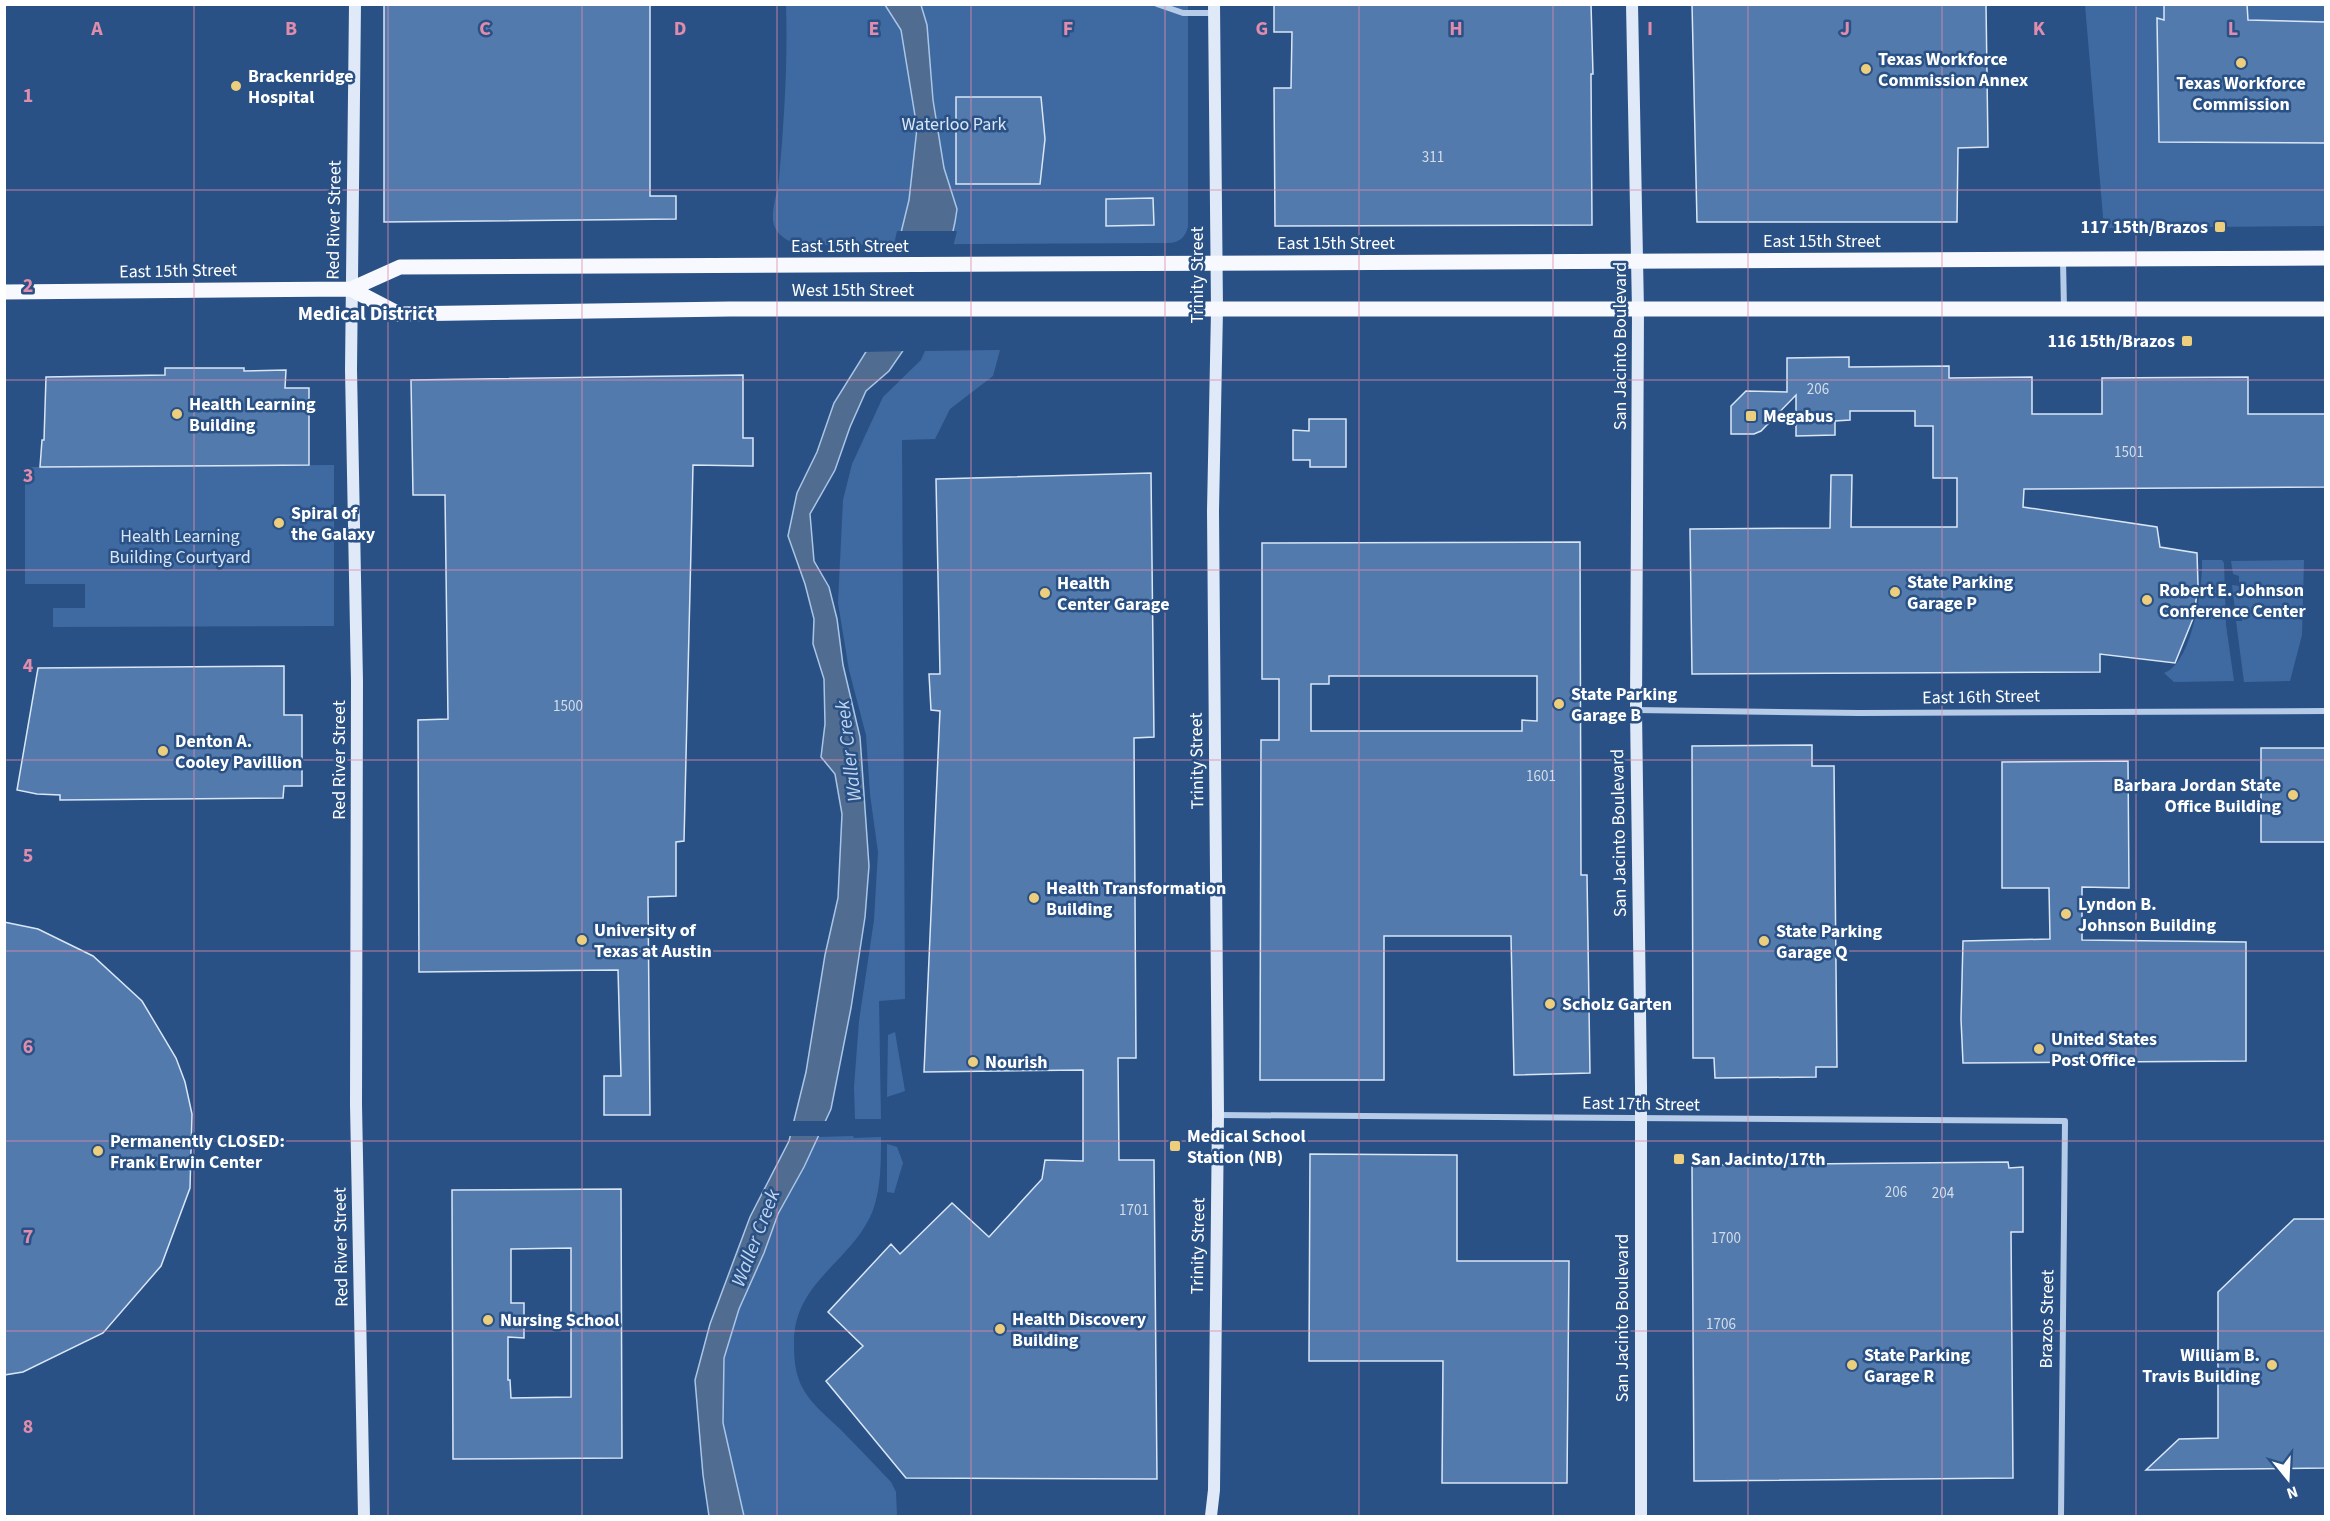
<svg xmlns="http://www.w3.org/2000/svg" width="2330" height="1521" viewBox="0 0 2330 1521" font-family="'Source Sans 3',sans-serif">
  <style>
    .green { fill: #3f6aa1 }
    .water { fill: #516c91; stroke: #aac6e7; stroke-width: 1.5 }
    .pier { fill: #2a5185 }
    .building { fill: #537aac; stroke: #d9e6f6; stroke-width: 1.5; fill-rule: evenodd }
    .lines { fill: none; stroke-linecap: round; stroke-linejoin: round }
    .street { stroke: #b5cbe7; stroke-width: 6 }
    .secondary { stroke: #dfe9f7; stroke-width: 12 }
    .primary { stroke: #f7f9fe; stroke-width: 15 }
    .grid { fill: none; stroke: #e08cad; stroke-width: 1.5; stroke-opacity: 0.55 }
    .poi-dot { fill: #edce7d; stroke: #2a5185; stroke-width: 2 }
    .labels { text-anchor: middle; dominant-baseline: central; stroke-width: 5; stroke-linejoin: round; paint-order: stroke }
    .number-label { font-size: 15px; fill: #d4deea }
    .poi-label { font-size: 18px; font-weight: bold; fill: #fff; stroke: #2a5185; text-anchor: start }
    .park-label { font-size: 18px; fill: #d9e6f6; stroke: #2a5185 }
    .street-label { font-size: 18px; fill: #fff; stroke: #2a5185 }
    .neighbourhood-label { font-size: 20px; font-weight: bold; fill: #fff; stroke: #2a5185 }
    .water-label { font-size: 20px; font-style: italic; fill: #c1d5ef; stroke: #2a5185 }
    .grid-label { font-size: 20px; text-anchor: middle; font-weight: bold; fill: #e08cad; stroke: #2a5185; stroke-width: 5; stroke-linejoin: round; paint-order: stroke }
  </style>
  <rect width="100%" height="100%" fill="#2a5185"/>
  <path class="green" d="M786 5H1188V226C1186 237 1179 243 1168 243L807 245C794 244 779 239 774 225 770 212 778 192 779 179 784 122 788 62 786 5Z
    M2085 5H2325V226L2104 228Z
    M1000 350 993 376 950 409 935 439 902 440 905 999 879 1001 881 1119H855L854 1087 859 1021 874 920 878 852 870 794 866 735 849 670 838 603 843 500 852 464 883 397 921 360 925 351Z
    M334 465V626L53 627V608H85V584H25V467Z
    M2202 560H2222L2224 563 2226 625 2234 681 2174 682 2164 673C2192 664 2203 588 2202 560Z
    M2304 560 2302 635 2290 681 2244 682 2236 621H2242V610H2235L2232 585 2239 586V576L2233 574 2231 561Z
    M895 1032 905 1091 887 1097 888 1035Z
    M853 1136 854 1138 881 1137C881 1162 881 1187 873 1210 853 1262 793 1281 794 1344 794 1358 795 1372 801 1385 809 1402 826 1416 840 1429 857 1446 874 1464 891 1482L896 1492 897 1516H744L723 1423 724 1358 739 1309 764 1253 778 1214 818 1137Z
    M887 1144 897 1147 903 1163 894 1193 887 1192Z"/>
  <path class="water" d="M885 5H921L927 25 933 100 944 168 957 209 955 222 943 277 920 326 889 371 866 391 850 427 835 470 810 514 814 561 829 587 837 619 843 665 860 737 869 866 865 917 851 1008 831 1109 804 1167 778 1214 764 1253 739 1309 724 1358 723 1423 744 1516H709L703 1475 695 1380 710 1324 750 1217 789 1141 806 1072 825 955 838 898 842 814 835 774 821 757 825 724 824 679 813 644 814 619 805 584 788 536 797 493 817 452 834 403 869 347 887 290 909 200 917 128 901 30Z"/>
  <path class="pier" d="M897 231H957L945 279 922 328 907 351 862 352 867 345 884 289Z
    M791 1121H829L822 1136H787Z"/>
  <path class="building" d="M384 4H650V196H676V219L384 222Z
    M1274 4H1591L1593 74H1591L1592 225 1275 226 1274 88H1291L1292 32H1274Z
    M1692 4H1986L1988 147 1958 148 1957 222H1697Z
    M2164 4H2247L2248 20 2325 22V143L2159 142 2157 18 2164 20Z
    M956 97H1041L1045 139 1040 184H956Z
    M1153 198 1154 225 1106 226V199Z
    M1849 357V367L1949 366V378L2032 377V414H2102V378L2248 377V414H2325V487L2024 489 2023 507 2157 527 2160 547 2197 553 2198 585 2194 616 2175 663 2100 654V672L1692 674 1690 529 1830 528 1831 475H1852L1851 527H1957V478H1933V426H1915V411H1850V420L1835 421V435L1796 436V395L1761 431 1754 434H1731V406L1746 391 1787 392V358Z
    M165 368H244V371L286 370 285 388H309V465L40 467 42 440H44L46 377 165 375Z
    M743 375V438H753V466L693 465 684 841 676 842V896L648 897 650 1115H604V1076H621L618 970 419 972 418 720 448 719 445 495H413L411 380Z
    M1309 419H1346V467H1310V460H1293V430L1309 431Z
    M1151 473 1154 737 1134 738 1136 1058H1118L1119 1160H1154L1157 1479 906 1478 826 1381 863 1346 828 1312 891 1244 900 1254 952 1203 989 1237 1042 1179 1045 1160 1083 1161V1070L924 1072 940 711 931 710 929 674H940L936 479Z
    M1580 542 1581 875H1587L1590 1073 1514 1075 1511 936H1384V1080H1260L1261 740H1279V679H1262V543ZM1329 676H1537V721L1522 720V731H1311V684H1329Z
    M284 666V715H302V786H284L283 798 60 800V795L37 794 17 790 38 668Z
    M1812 745V766H1834L1837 1067H1816V1077L1715 1078 1714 1058H1693L1692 746Z
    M2261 748H2325V842H2261Z
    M2128 761 2129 888 2082 887V940L2246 942V1061L1963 1063 1961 1019 1963 941 2050 939 2049 888H2002V762Z
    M4 922 38 929 93 956 142 1001 176 1058 185 1082 192 1114 190 1188 161 1266 103 1333 23 1372 4 1375Z
    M1310 1154 1457 1155V1261H1569L1567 1483H1442L1443 1361H1309Z
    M2008 1162 2009 1168 2023 1167V1232H2011L2013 1478 1694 1481 1692 1165Z
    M621 1189 622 1458 453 1459 452 1190ZM571 1248V1397L511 1398 510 1380H508V1337L524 1338V1303H511V1249Z
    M2294 1219H2325V1468L2146 1470 2179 1439 2218 1438V1292Z"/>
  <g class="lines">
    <path class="street" d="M1157 4 1183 13H1214
      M2063 260 2064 309
      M1636 710 1859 713 2326 711
      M1218 1115 2065 1121 2061 1516"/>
    <path class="secondary" d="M355 4 351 370 357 681 356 1105 364 1516
      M1632 4 1638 310 1636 710 1641 1086V1516
      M1211 1516 1214 1490 1218 1115 1213 511 1217 310 1214 4"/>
    <path class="primary" d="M351 289 399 314 730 309H2326
      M4 292 351 289 400 267 2326 258"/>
  </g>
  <path class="grid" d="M194 4V1516M388 4V1516M582 4V1516M777 4V1516M971 4V1516M1165 4V1516M1359 4V1516M1553 4V1516M1748 4V1516M1942 4V1516M2136 4V1516M4 190H2326M4 380H2326M4 570H2326M4 760H2326M4 951H2326M4 1141H2326M4 1331H2326"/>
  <g class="poi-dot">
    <circle cx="2241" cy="63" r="6"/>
    <circle cx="1866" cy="69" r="6"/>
    <circle cx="236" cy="86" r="6"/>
    <rect x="2214" y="221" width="12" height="12" rx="3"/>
    <rect x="2181" y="335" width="12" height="12" rx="3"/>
    <circle cx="177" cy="414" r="6"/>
    <rect x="1745" y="410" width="12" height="12" rx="3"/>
    <circle cx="279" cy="523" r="6"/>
    <circle cx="1895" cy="592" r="6"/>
    <circle cx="1045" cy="593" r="6"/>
    <circle cx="2147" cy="600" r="6"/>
    <circle cx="1559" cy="704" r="6"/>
    <circle cx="163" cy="751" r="6"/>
    <circle cx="2293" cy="795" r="6"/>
    <circle cx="1034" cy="898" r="6"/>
    <circle cx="2066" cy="914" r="6"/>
    <circle cx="582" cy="940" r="6"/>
    <circle cx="1764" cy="941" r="6"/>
    <circle cx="1550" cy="1004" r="6"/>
    <circle cx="2039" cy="1049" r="6"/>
    <circle cx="973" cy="1062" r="6"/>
    <rect x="1169" y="1140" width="12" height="12" rx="3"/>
    <circle cx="98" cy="1151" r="6"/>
    <rect x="1673" y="1153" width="12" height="12" rx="3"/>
    <circle cx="488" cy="1320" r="6"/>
    <circle cx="1000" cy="1329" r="6"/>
    <circle cx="1852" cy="1365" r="6"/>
    <circle cx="2272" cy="1365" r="6"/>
  </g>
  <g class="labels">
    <g class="number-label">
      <text x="1433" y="157">311</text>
      <text x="1818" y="389">206</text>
      <text x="2129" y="452">1501</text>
      <text x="568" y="706">1500</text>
      <text x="1541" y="776">1601</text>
      <text x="1896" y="1192">206</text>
      <text x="1943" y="1193">204</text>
      <text x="1134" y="1210">1701</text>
      <text x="1726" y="1238">1700</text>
      <text x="1721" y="1324">1706</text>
    </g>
    <g class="poi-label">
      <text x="1878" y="59">Texas Workforce<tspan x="1878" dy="21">Commission Annex</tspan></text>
      <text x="248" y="76">Brackenridge<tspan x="248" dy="21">Hospital</tspan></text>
      <text x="2241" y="83" text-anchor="middle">Texas Workforce<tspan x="2241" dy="21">Commission</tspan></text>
      <text x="2208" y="227" text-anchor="end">117 15th/Brazos</text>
      <text x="2175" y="341" text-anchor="end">116 15th/Brazos</text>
      <text x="189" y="404">Health Learning<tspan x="189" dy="21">Building</tspan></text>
      <text x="1763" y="416">Megabus</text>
      <text x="291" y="513">Spiral of<tspan x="291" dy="21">the Galaxy</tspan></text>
      <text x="1907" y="582">State Parking<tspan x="1907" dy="21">Garage P</tspan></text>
      <text x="1057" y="583">Health<tspan x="1057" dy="21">Center Garage</tspan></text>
      <text x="2159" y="590">Robert E. Johnson<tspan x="2159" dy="21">Conference Center</tspan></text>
      <text x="1571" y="694">State Parking<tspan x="1571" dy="21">Garage B</tspan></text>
      <text x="175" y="741">Denton A.<tspan x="175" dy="21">Cooley Pavillion</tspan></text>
      <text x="2281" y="785" text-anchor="end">Barbara Jordan State<tspan x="2281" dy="21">Office Building</tspan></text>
      <text x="1046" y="888">Health Transformation<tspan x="1046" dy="21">Building</tspan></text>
      <text x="2078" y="904">Lyndon B.<tspan x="2078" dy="21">Johnson Building</tspan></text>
      <text x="594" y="930">University of<tspan x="594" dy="21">Texas at Austin</tspan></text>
      <text x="1776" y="931">State Parking<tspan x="1776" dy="21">Garage Q</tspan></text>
      <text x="1562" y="1004">Scholz Garten</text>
      <text x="2051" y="1039">United States<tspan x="2051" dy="21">Post Office</tspan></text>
      <text x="985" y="1062">Nourish</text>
      <text x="1187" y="1136">Medical School<tspan x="1187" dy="21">Station (NB)</tspan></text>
      <text x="110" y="1141">Permanently CLOSED:<tspan x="110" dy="21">Frank Erwin Center</tspan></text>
      <text x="1691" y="1159">San Jacinto/17th</text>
      <text x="1012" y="1319">Health Discovery<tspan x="1012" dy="21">Building</tspan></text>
      <text x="500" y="1320">Nursing School</text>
      <text x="1864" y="1355">State Parking<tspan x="1864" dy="21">Garage R</tspan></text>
      <text x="2260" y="1355" text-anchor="end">William B.<tspan x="2260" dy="21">Travis Building</tspan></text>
    </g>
    <g class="park-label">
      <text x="954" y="124">Waterloo Park</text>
      <text x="180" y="536">Health Learning<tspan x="180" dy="21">Building Courtyard</tspan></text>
    </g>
    <g class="street-label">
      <text transform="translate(334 220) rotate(-89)">Red River Street</text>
      <text x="1822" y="241">East 15th Street</text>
      <text x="1336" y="243">East 15th Street</text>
      <text x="850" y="246">East 15th Street</text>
      <text transform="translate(178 271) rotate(-1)">East 15th Street</text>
      <text transform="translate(1197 275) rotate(-90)">Trinity Street</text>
      <text x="853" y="290">West 15th Street</text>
      <text transform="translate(1620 346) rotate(-90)">San Jacinto Boulevard</text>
      <text transform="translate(1981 697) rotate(-1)">East 16th Street</text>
      <text transform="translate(339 760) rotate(-90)">Red River Street</text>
      <text transform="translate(1197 761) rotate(-91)">Trinity Street</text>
      <text transform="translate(1619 833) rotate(-91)">San Jacinto Boulevard</text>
      <text transform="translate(1641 1104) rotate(1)">East 17th Street</text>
      <text transform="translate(1198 1246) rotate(-89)">Trinity Street</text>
      <text transform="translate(341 1247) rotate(-91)">Red River Street</text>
      <text transform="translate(1622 1318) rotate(-90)">San Jacinto Boulevard</text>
      <text transform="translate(2047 1319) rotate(-89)">Brazos Street</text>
    </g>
    <g class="neighbourhood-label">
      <text x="366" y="314">Medical District</text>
    </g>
    <g class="water-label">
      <text transform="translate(849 751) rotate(-97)">Waller Creek</text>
      <text transform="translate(756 1238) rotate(-69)">Waller Creek</text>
    </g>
  </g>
  <g class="grid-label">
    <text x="97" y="35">A</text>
    <text x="291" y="35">B</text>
    <text x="485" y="35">C</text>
    <text x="680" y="35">D</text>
    <text x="874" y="35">E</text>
    <text x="1068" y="35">F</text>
    <text x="1262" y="35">G</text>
    <text x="1456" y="35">H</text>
    <text x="1650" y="35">I</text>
    <text x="1845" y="35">J</text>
    <text x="2039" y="35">K</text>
    <text x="2233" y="35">L</text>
    <text x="28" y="102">1</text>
    <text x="28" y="292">2</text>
    <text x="28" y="482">3</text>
    <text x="28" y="672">4</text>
    <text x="28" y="862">5</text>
    <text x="28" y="1053">6</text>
    <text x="28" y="1243">7</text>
    <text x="28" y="1433">8</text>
  </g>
  <rect width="2330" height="1521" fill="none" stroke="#ffffff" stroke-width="12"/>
  <g transform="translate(2288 1479) rotate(162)" stroke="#2a5185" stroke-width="4.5" paint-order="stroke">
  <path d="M0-4.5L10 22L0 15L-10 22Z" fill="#ffffff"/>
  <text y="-9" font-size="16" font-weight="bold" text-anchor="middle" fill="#ffffff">N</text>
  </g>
</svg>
